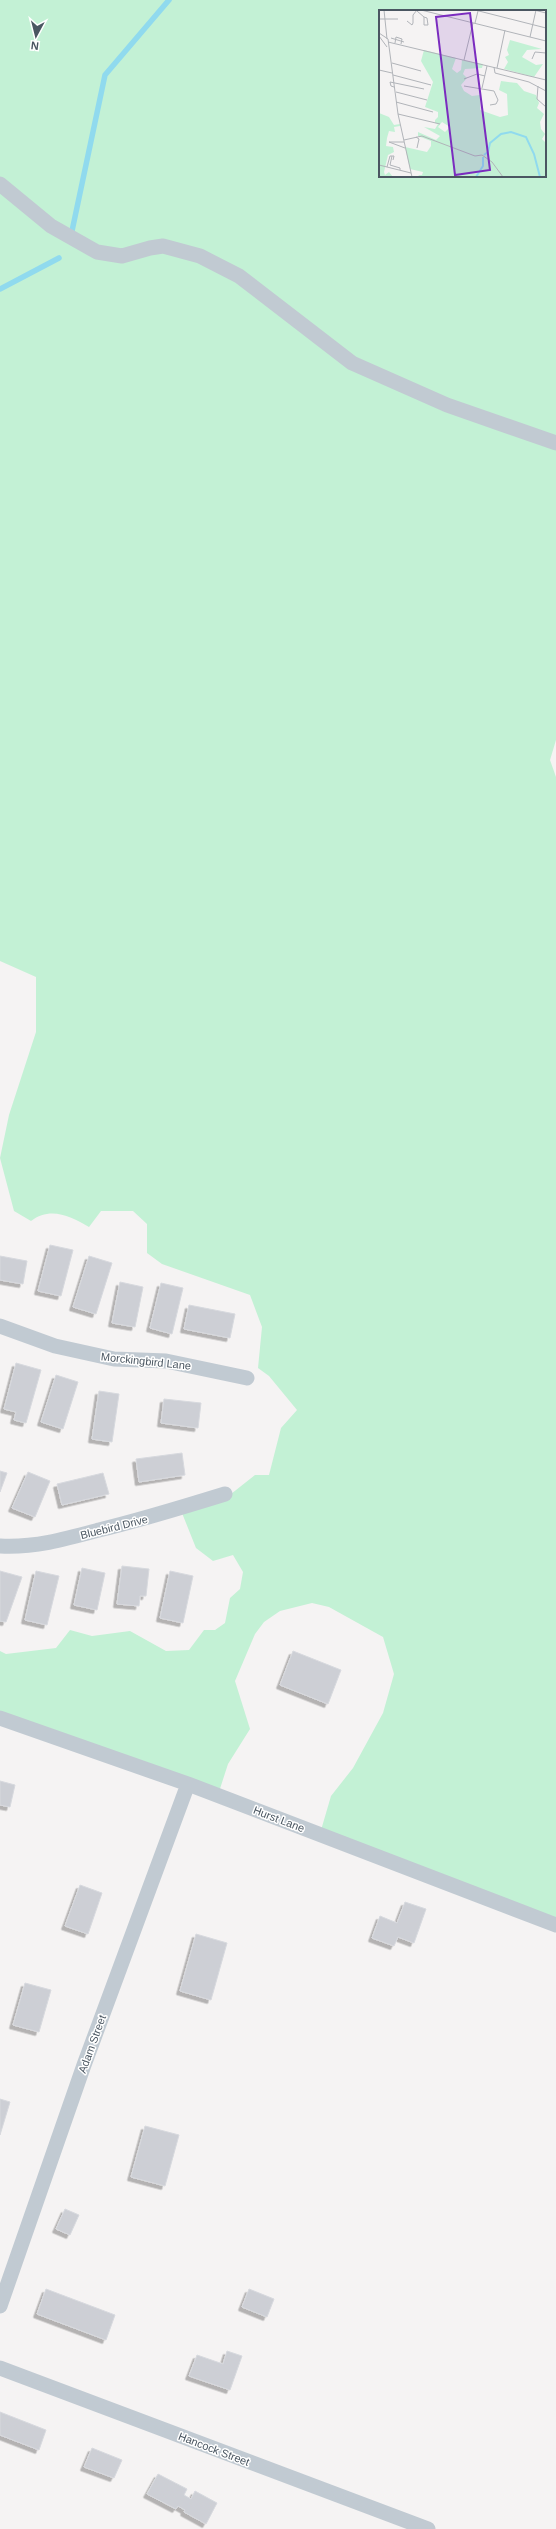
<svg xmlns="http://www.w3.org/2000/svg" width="556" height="2529" viewBox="0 0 556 2529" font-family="Arial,sans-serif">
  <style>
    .green { fill: #c3f1d5; fill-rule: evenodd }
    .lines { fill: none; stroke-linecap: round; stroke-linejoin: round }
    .stream { stroke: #90daee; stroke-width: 5.5 }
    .building { fill: #cdcfd5; stroke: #d7d9de; filter: url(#shadow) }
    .street { stroke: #c1cad2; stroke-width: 15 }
    .labels { text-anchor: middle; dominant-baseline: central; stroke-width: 3; stroke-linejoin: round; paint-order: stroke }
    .street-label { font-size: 11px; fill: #4a5661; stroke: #fff }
    .inset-river { fill: none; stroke: #90daee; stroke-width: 2 }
    .inset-road { fill: none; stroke: #b1b4b9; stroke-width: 1 }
    .view { fill: #7b2cbf; fill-opacity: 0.15; stroke: #7b2cbf; stroke-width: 2 }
    .inset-edge { fill: none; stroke: #4a5661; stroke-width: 2 }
  </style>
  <defs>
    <filter id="shadow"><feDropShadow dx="-3.5" dy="3.5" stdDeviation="0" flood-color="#0004"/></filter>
  </defs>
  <rect width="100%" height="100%" fill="#f5f3f3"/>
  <path class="green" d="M0 0H556V740L550 760 556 777V1928L319 1837 331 1796 353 1768 383 1713 394 1674 383 1637 329 1607 312 1603 280 1611 264 1622 255 1634 235 1681 250 1729 228 1764 217 1798 0 1720V1651L6 1654 56 1648 70 1630 92 1636 130 1631 166 1651 189 1650 204 1630H215L225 1623 230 1598 240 1589 243 1572 233 1555 213 1561 196 1548 182 1513 231 1494 255 1475H269L281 1428 297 1410 269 1376 258 1368 262 1327 250 1295 162 1264 147 1253V1224L133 1211H101L89 1227C71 1216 50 1206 31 1221L14 1211 0 1158 9 1115 36 1032V977L0 961ZM380 11H545V176H380Z"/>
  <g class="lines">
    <path class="stream" d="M72 231 105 75 169 0
      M0 289 59 258"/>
  </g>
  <path class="building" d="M50 1245 73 1250 61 1296 38 1291Z
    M0 1256 27 1261 23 1284 0 1280Z
    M89 1256 112 1263 96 1314 73 1307Z
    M120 1282 143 1287 135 1327 112 1323Z
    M161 1283 183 1288 172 1334 150 1328Z
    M189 1305 235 1314 230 1338 184 1329Z
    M16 1363 41 1370 26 1423 14 1420 16 1412 4 1409Z
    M56 1375 78 1382 63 1429 41 1422Z
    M99 1391 119 1394 112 1442 92 1439Z
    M164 1399 201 1403 198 1428 161 1423Z
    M182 1453 185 1475 139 1482 136 1459Z
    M0 1471 7 1473 0 1492Z
    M28 1472 50 1481 35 1517 12 1508Z
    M103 1473 109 1494 62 1505 57 1484Z
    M122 1566 149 1569 146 1596H140L139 1606 117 1604Z
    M82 1568 105 1573 97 1610 74 1605Z
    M0 1571 22 1577 6 1622 0 1621Z
    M36 1571 59 1576 47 1625 25 1620Z
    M170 1571 193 1576 183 1623 160 1618Z
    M293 1651 341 1670 328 1704 280 1685Z
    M0 1781 15 1785 10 1807 0 1805Z
    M80 1885 102 1893 88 1934 65 1926Z
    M405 1902 426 1909 414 1943 398 1937 394 1946 372 1938 380 1916 397 1923Z
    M196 1934 227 1943 211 2000 180 1991Z
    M25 1983 51 1990 39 2032 13 2025Z
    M0 2099 10 2102 0 2135Z
    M145 2126 179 2135 165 2186 131 2177Z
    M65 2209 79 2215 70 2235 56 2229Z
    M46 2289 115 2315 106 2340 37 2314Z
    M249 2289 274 2299 267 2317 242 2307Z
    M227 2351 242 2356 230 2390 189 2376 197 2355 223 2364Z
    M0 2412 46 2430 39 2450 0 2435Z
    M92 2448 122 2460 114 2478 84 2467Z
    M158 2474 187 2489 184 2495 191 2499 195 2491 217 2503 206 2524 184 2512 185 2510 178 2506 176 2509 147 2494Z"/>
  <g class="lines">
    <path class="street" d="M0 184 51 226 97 252 122 256 150 248 163 246 200 256 239 276 352 363 447 405 556 443
      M0 1326 55 1346 114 1359 166 1361 247 1378
      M0 1546C34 1548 66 1539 99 1530 141 1520 183 1507 225 1494
      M0 1718 188 1784 556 1925
      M0 2306 84 2065 188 1784
      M0 2368 428 2529"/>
  </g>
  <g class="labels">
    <g class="street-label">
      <text transform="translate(146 1361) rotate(6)">Morckingbird Lane</text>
      <text transform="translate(114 1527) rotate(-14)">Bluebird Drive</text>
      <text transform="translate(279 1819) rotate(21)">Hurst Lane</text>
      <text transform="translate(92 2044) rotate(-70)">Adam Street</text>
      <text transform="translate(214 2449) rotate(21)">Hancock Street</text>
    </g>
  </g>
  <g transform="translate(379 10)">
    <rect width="167" height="167" fill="#f5f3f3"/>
    <path d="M131 30 163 39 148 40 143 47 157 55 164 54 155 67 125 59 129 52 126 47 130 45 128 40ZM45 40 77 48 73 59 78 63 82 60 83 50 104 54 103 58 86 59 84 64 88 68 82 75 85 81 93 86 101 85V100L121 107 129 105 128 84 120 80 122 71 138 73 145 81 157 85 160 93 158 98 165 104 161 112 162 119 166 124 163 129 167 133V167H42L39 165H43L44 162 31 159 26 137 48 142 52 136V131L39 126V122L57 130 61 126 45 117 56 119 59 114 56 113V110L59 107V102L46 97 54 72 42 51ZM63 112 71 117 66 122 59 117ZM0 103 10 107 15 115 21 114V116L15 117 16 122 10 121 8 128 7 136 14 137 15 142 9 145 5 162 6 165 10 162 14 167H0Z" fill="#c3f1d5" fill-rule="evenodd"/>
    <path class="inset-river" d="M105 145 109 142 111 133 122 124 132 122 147 127 155 144 161 167M97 167 104 156V147"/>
    <path class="inset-road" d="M5 0 8 29M42 0 167 31M96 0 167 18M155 0 167 3M38 1 45 7V15M45 7 48 8 49 15H45M0 9H19M28 11 33 15 34 13V5L38 0M96 13 99 1M0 23 9 29 19 104 33 167M0 26 8 37M151 27 157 0M12 28 25 32M9 32 167 70M16 33 17 27 23 29 22 34M153 49 156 42 167 43M85 50 94 13M13 53 42 61M115 57 116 63 150 72 167 81M118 58 126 20M0 60 13 63M14 65 52 75M85 69 98 64 106 66M85 76 115 81 119 90 117 94 111 95M159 76 158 89 167 97M15 77 12 76 11 72 45 79M103 78 108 56M17 82 48 90M17 92 54 102M19 104 61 114M37 127 40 129 38 138M25 130 43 126 96 146 103 145 113 152 124 167M25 132H10L26 138M13 146 11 155 21 158V160M0 155 32 163M8 157 11 146H15L14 150"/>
    <path class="view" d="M91 3 111 160 76 165 57 7Z"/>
    <rect width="167" height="167" class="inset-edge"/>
  </g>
  <g transform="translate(36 36) rotate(187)" stroke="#ffffff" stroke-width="3" paint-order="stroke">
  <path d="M0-3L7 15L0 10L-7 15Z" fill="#4a5661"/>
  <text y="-6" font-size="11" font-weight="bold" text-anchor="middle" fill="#4a5661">N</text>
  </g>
</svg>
